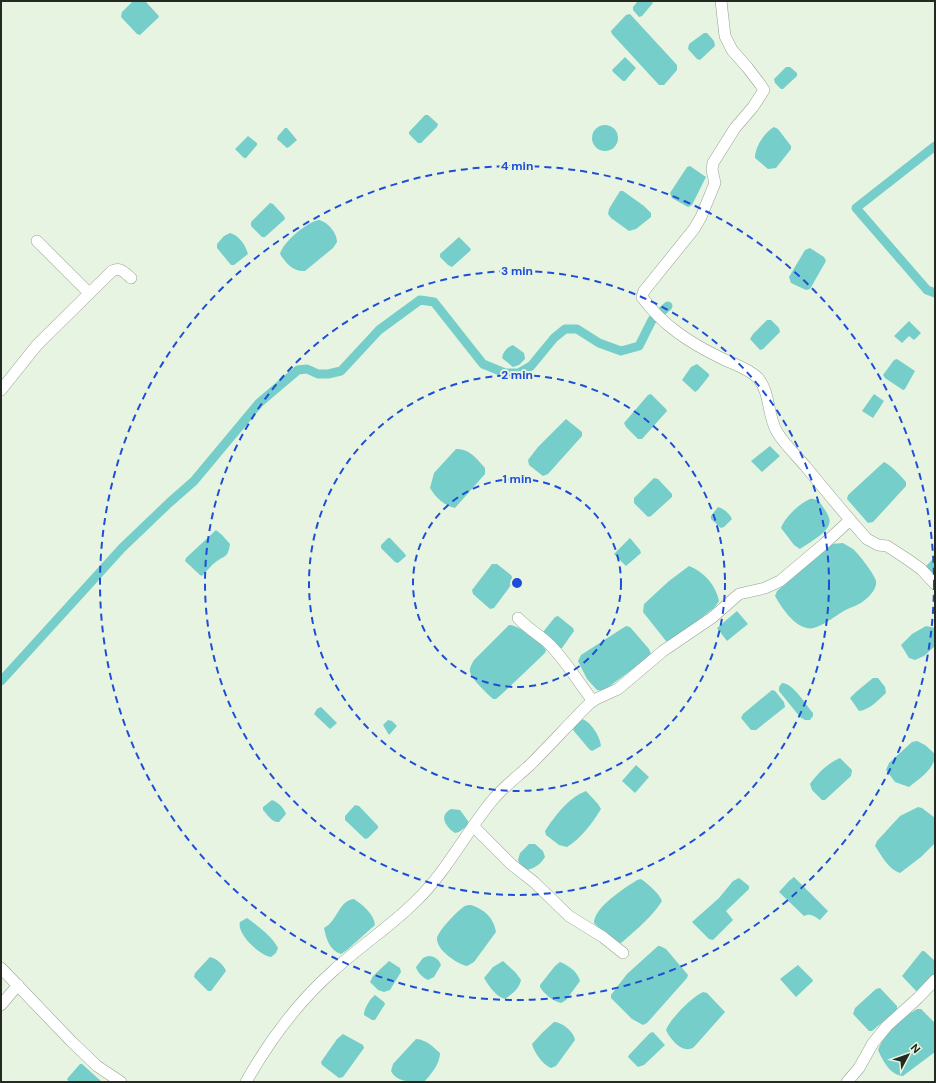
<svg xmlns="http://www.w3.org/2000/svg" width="936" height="1083" viewBox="0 0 936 1083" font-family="'DM Sans',sans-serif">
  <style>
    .water { fill: #75cec9 }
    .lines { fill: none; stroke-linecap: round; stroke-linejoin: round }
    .canal { stroke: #75cec9; stroke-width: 9 }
    .minor-casing { stroke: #96a291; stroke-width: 12 }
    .minor { stroke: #fff; stroke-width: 11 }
    .ring { fill: none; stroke: #1d4ed8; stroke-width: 2; stroke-dasharray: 7 5 }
    .centre { fill: #1d4ed8; stroke: #e7f4e1; stroke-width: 2 }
    .ring-label { font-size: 12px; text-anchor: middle; font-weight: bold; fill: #1d4ed8; stroke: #e7f4e1; stroke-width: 4; stroke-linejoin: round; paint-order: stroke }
  </style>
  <rect width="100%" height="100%" fill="#e7f4e1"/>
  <path class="water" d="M133 1H145L158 15 159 17 140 35 137 34 121 17 122 12Z
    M638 1H651L653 3 642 16 639 17 633 10V7Z
    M630 14 677 65V70L664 85H659L612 34 611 31 626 15Z
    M704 33H707L714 41 715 46 700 60 697 59 688 49 689 44Z
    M625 57 636 68 625 81H623L613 72 612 70Z
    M786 67H790L797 73V76L783 89H781L775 83 774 79Z
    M425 115H428L438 124 437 127 421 143H418L409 134V132Z
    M592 138a13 13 0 1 1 26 0a13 13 0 1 1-26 0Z
    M774 127 778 129 791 146V149L776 168 768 169 755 158C755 146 765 132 774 127Z
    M285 128H287L297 140 289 147 287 148 277 139 278 136Z
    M248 136 257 143V145L246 158H244L235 149Z
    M690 166 706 177 692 205 688 207 672 198 670 193 687 167Z
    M620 191H623L644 206 651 213V217L636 229 629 231 611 218 608 214 609 209Z
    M270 203 273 204 284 216 285 219 265 237H262L251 226V222Z
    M319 220C328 222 337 233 337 242L333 248 305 271C293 272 286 263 280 254 283 242 307 222 319 220Z
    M230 233C239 235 246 246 248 254L234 265H231L217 248V244L224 236Z
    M459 237 471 249 470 251 452 267 448 265 440 257V254Z
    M810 248 824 257 826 261 810 289 806 290 791 283 789 277 805 250Z
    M767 320H771L779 328 780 332 763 349 760 350 750 339 753 334Z
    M909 321 921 333 914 340 909 336 902 343 894 336Z
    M513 345 524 353 525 359 519 365 513 367 502 358C503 352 507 347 513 345Z
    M897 359 915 371 905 389 903 390 885 378 883 375 894 360Z
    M697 364 709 374V376L698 390 695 392 682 380 691 367Z
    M651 394 666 409 667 411 642 439H638L626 427 624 423 648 395Z
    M874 394 884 401 873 418 862 411Z
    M566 419 582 432V436L548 474 543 476 529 465 528 460 538 447Z
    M770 446 780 456 762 472 751 461Z
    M456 449C469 448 477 459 485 468V474L455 508C445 506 435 497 430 488L434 473Z
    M884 462C892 466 900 475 906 482V486L873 522 868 523 847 499 848 495Z
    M654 478 658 479 672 494V497L651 516 648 517 634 503V498Z
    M810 499C816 498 820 502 823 507 825 510 828 514 829 518 834 530 808 543 800 549L794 545 781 528C785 517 799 504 810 499Z
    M718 507C723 508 730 514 732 519L724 527 721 528 711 519V516Z
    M216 530 222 535 230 544C228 557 226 555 217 561 211 565 207 571 202 576L200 575 185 561 186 558Z
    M388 538H390L405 554 406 556 398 563 395 562 381 548V545Z
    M630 538 640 550 641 553 626 566 614 554Z
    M843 543C846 545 850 547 853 549 858 553 875 575 876 581 877 588 871 595 866 599 859 606 850 607 842 612 834 617 816 631 807 628 793 625 782 608 775 596L777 591 832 544Z
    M935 557V573L931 575 926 566Z
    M492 564H497L511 575 514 581 494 608 490 609 473 594 472 590Z
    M689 566C704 572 716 585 719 601L715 607 672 641H666L643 612 644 604 669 581Z
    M737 611 748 624 727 641 717 628Z
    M558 616 573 628 574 631 562 648H558L543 632 555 617Z
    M509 625C517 624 541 642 546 650L545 653 503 693 496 699H493C487 693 472 680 470 672 469 668 472 664 474 660Z
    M626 626 630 627 649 649 651 654 649 657 603 691 597 690 587 679 578 661 581 655Z
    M926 626 935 628V646L924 656 915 660 909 658 901 645 912 634Z
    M873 678H878L885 687 886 693C879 699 870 710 859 711L850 698 856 692Z
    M782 683C793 683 806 705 813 713V716L810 720H805L800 717 779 691V687Z
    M772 690 775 691 784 702 785 707 756 730H751L741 718 743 714Z
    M321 707 337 723 330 729 314 714 317 709Z
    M582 719C591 722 600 736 601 746L592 751 589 749 573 730 574 726Z
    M388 720 392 721 397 726 389 735 383 725Z
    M917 741 925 745 935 754C936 768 919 779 909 787L895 782 886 770 889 763 912 742Z
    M840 758 852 770 851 776 825 800H822L812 790 810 784C818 773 828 763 840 758Z
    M636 765 649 777 635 793 622 781Z
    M586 791 598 804 601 809C592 824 581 838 567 847L559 845 546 835 545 831C555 816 568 798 586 791Z
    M272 800C278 802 284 808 286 814L279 822C272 823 268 815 263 810V807Z
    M355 805 359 806 378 826V828L368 838 365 839 345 820V816Z
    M918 807 922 808 935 818V843L921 857 900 873C889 870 881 855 875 846L877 841 900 816Z
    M451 809 460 810 468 821V825L459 832 455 833C446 827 438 816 451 809Z
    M529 844H535L543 851 545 857C541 864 534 869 526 870L521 866 518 860 520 853Z
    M794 877 828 911 820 920C814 916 811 913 804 916L779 892 789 881Z
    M739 878 749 886V889L726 911 733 920 713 940 709 939 692 922 719 898 733 881Z
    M641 879C649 885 658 892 662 901 651 918 636 930 621 943L611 940 594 923C594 907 625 888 637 880Z
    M354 899C363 905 374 914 375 925L347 950 341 954C329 950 326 938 324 928 327 926 330 924 332 921 339 913 342 900 354 899Z
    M471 905C484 909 494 918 496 932L474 962 467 966C457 964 436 950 437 938 438 931 459 909 465 906 467 905 469 905 471 905Z
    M247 918C259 927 271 935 278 948L276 953 271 957C260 956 236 933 240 922Z
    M658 946H660L666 949 688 975 687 978 647 1023 643 1025 632 1019 611 998V995L627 974Z
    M922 951H924L935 961V977L918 993 902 976Z
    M428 956C434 956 439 959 441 965L434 977 428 980C423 978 417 972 416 967L423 958Z
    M210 957C216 958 224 965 226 971L211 991H208L194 977 195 973Z
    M389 961 400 968 401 972 390 990 384 992 378 990 370 982 373 976Z
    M503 961 516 973 521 980C519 989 513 993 505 999 496 997 489 986 484 978L493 967Z
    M560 962C568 965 578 972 580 981L566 1000 561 1003C553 1001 544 994 540 987V985L555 966Z
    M798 965 812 979 813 981 796 997 780 979Z
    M880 988 897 1006V1010L872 1031H869L853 1014 855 1008 876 989Z
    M703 992 707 993 725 1012 694 1047C683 1055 670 1039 666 1030 670 1019 692 997 703 992Z
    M375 995 384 1002 385 1004 375 1020H372L364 1015C364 1008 370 999 375 995Z
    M917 1009H921L935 1023V1052L903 1076C890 1075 883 1061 878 1050 883 1034 903 1017 917 1009Z
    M554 1022C562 1022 574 1032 575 1040L556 1066 551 1068C542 1064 534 1052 532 1044L542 1033Z
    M653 1032 665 1045 644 1065 638 1067 628 1057 629 1055 650 1033Z
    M343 1034 363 1045 364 1048 343 1077 339 1078 322 1065 321 1062 337 1039Z
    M416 1039C427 1040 432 1046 440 1053 440 1064 431 1074 424 1082 412 1082 397 1083 391 1071L393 1064Z
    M80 1064H82L102 1082H69L67 1079Z"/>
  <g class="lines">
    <path class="canal" d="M935 146 856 208 927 290 935 293
      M1 681 122 548 169 503 194 481 259 403 298 370 307 369 318 374H328L341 371 379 330 420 300 434 302 483 364 505 373H519L531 366 554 338 565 329H577L599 343 621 351 639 346 652 320 668 306"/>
    <defs>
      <path id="minor" d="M721 1 725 36 732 50 747 67 760 84 764 90 753 107 735 128 713 163 712 170 715 183 701 217 694 229 644 291 642 297C662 325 690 343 721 358 733 364 748 368 758 378 771 394 767 415 777 432 785 445 796 455 806 467 826 491 846 516 867 539L878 545 887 546 907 559 921 569 935 584
        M37 241 89 293
        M1 390 37 345 112 271C120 267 124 272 131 278
        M518 618C527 628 538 634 547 642 566 660 577 681 593 701
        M474 827 511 864 534 882 569 916 603 937 623 953
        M1 968 71 1041 97 1066 121 1082
        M1 1005 18 985
        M246 1082C269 1041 298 1002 333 971 360 946 390 927 416 901 446 872 465 834 491 802 502 788 517 777 530 765 550 745 569 724 589 704L596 699 618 689 663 651 713 617 739 594 765 588 780 581 824 544 850 520
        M847 1082 859 1068 873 1043 887 1026 918 998 935 980"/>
    </defs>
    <use href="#minor" class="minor-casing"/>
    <use href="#minor" class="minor"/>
  </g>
  <g class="ring">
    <circle cx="517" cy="583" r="104"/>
    <circle cx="517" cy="583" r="208"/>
    <circle cx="517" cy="583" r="312"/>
    <circle cx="517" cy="583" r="417"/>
  </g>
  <circle cx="517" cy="583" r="6" class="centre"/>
  <g class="ring-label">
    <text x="517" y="170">4 min</text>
    <text x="517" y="275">3 min</text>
    <text x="517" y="379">2 min</text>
    <text x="517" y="483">1 min</text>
  </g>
  <rect width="936" height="1083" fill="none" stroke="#242922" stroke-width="4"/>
  <g transform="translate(908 1055) rotate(49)" stroke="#e7f4e1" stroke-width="3" paint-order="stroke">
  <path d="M0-3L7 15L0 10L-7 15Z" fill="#242922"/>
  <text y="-6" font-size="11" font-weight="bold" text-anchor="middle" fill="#242922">N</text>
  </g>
</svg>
